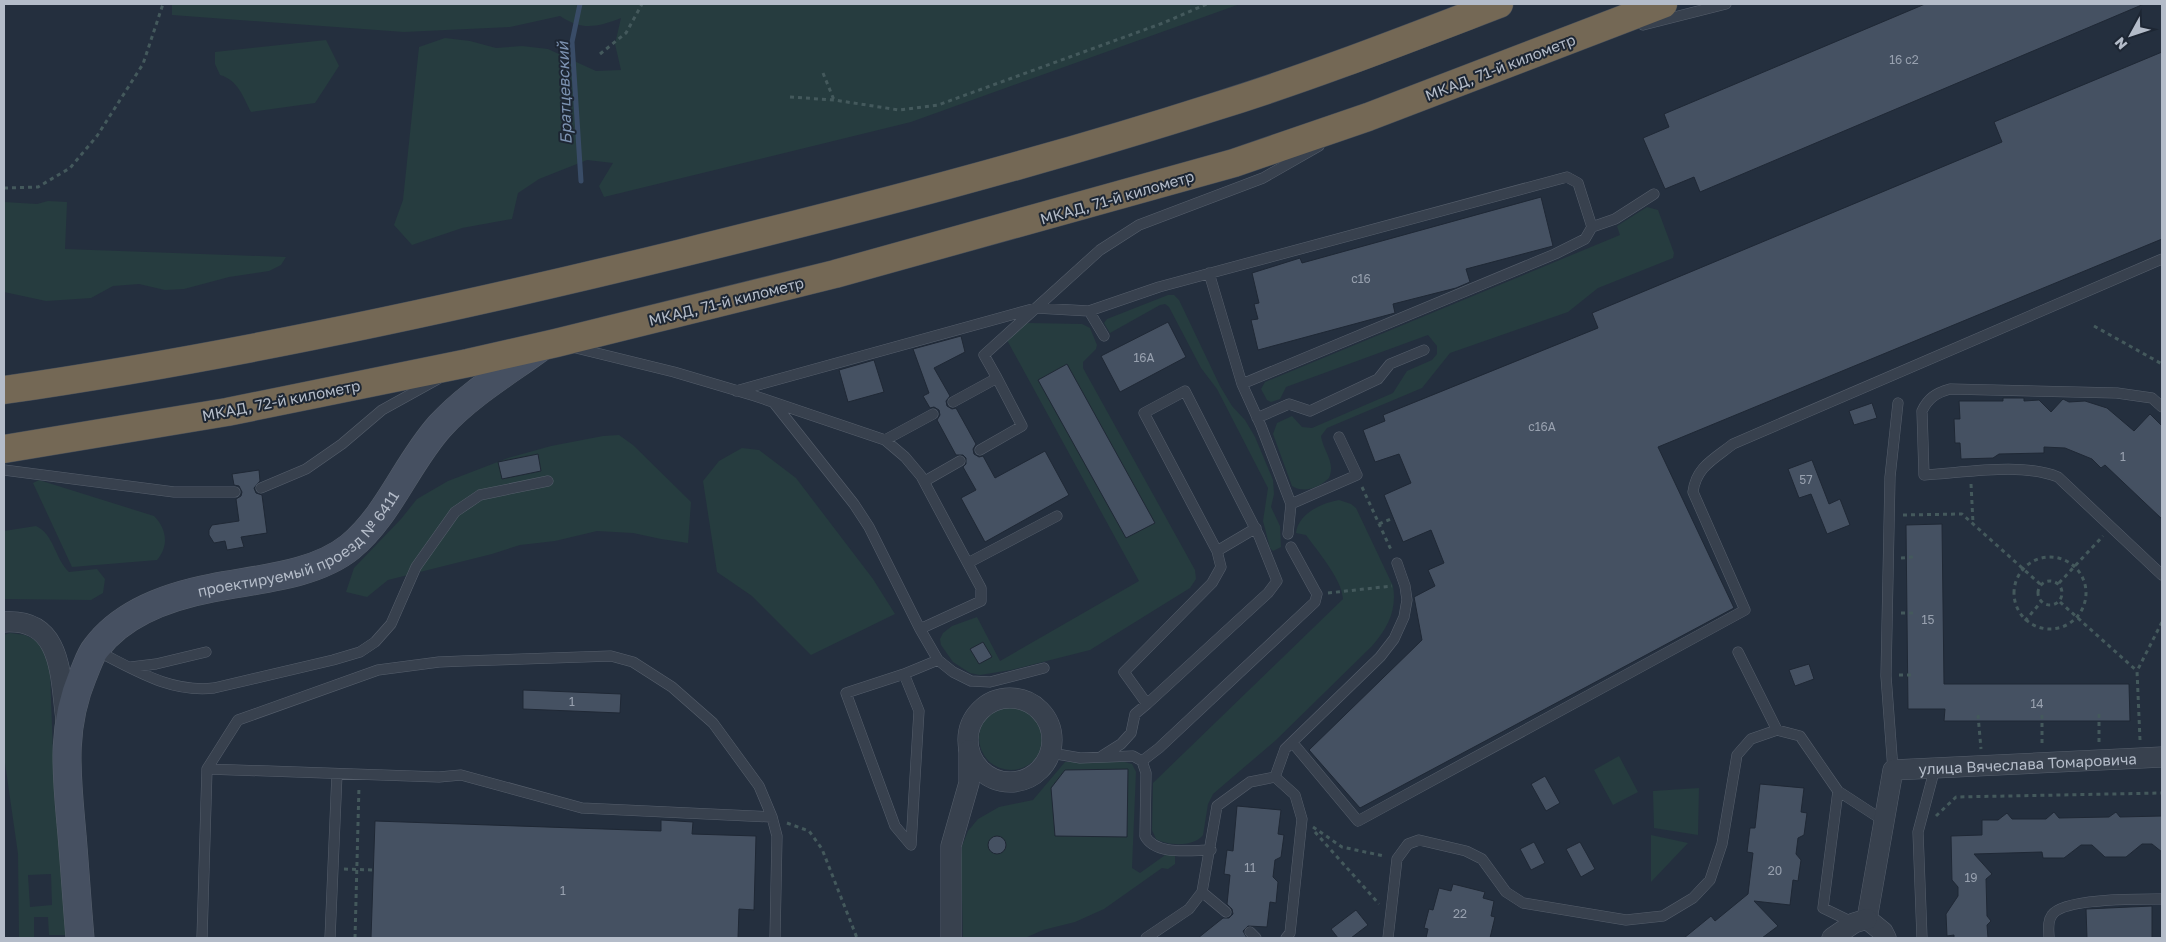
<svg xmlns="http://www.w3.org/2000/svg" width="2166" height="942" viewBox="0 0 2166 942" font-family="'Golos Text',sans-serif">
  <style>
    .green { fill: #263c3f; fill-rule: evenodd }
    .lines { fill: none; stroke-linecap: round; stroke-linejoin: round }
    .stream { stroke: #394c67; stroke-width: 5 }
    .building { fill: #455162; stroke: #1f2835 }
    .lane-casing { stroke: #565f6c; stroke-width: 11 }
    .street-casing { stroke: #565f6c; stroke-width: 21 }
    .secondary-casing { stroke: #565f6c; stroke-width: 29 }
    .highway-casing { stroke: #434c59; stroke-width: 29 }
    .path { stroke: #44595c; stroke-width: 3; stroke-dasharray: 4 4; stroke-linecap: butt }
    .lane { stroke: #38414e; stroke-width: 10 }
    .street { stroke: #38414e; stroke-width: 20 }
    .secondary { stroke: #465061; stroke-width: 28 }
    .highway { stroke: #746855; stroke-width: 28 }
    .labels { text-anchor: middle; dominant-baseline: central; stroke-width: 4; stroke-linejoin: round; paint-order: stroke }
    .number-label { font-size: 12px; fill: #98a1af }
    .street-label { font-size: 15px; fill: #b4bcc9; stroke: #1d2633 }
    .water-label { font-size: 16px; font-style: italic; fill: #7c92b1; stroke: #1d2633 }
  </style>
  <rect width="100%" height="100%" fill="#242f3e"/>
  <path class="green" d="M172 4H1240L911 122 604 197 599 186 613 163 587 160 539 179 518 193 512 219 462 228 412 245 394 225 403 200 419 47 445 38 470 41 496 48 522 46 548 49 596 71 621 70 615 44 621 18C598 27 582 31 560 16L510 27 404 32 172 15Z
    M326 40 339 66 315 103 251 112C243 97 238 80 220 75L215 64V52Z
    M48 201 67 202 65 249 286 257 281 265 269 271 229 277 184 289 165 290 139 284 113 286 91 298 46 301 4 292V202L37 204Z
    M1647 207 1658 210 1674 253 1673 258 1598 288 1568 312 1450 353 1422 388 1327 428 1321 436C1323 451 1336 462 1329 478 1320 487 1304 494 1292 486L1273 434 1277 423 1292 416 1302 427 1312 428 1393 393 1407 371 1432 360 1437 354V346L1428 335 1286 387 1280 399 1271 402 1267 400 1261 389 1265 382 1620 235 1617 226Z
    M1168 295H1174L1179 300 1220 386 1232 406 1245 420 1255 437 1273 480 1274 494 1271 507 1280 526 1281 547 1273 551 1270 548 1263 521 1268 488 1217 389 1201 368 1169 307 1165 304 1160 305 1110 333 1104 323 1107 319Z
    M1029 323 1082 324 1090 328 1097 345 1096 349 1083 362V368L1195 570 1196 579 1190 588 1090 650 1011 670 980 675 970 673 953 662 941 645 940 639 943 633 952 626 977 617 1000 661 1139 581 1002 331 1013 326Z
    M619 435 633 445 691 502 688 543 661 539 633 533 597 531 555 541 520 545 492 554 388 580 367 597 346 592 354 568 401 519 417 499 448 481 508 458 551 446 603 436Z
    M742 448 759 450 796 478 873 579 895 614 811 655 752 596 717 572 703 481 719 461Z
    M39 480 154 516C167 529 169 546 157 560L72 567 33 483Z
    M1339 500 1351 504 1356 508 1393 586C1397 610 1388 628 1372 646L1276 740 1213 794 1208 804 1203 835C1194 847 1168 846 1156 839L1152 830 1153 783 1343 599C1342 579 1318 552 1306 535L1296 533C1298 514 1321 503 1339 500Z
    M36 526C54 534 55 559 69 572L97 569 105 579 103 593 91 600 4 599V531Z
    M10 633 25 635 37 641 43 647 50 671 55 809 63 855 67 935H49L48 917H34V938H19L18 854 4 756V635ZM51 874 52 905 30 907 28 875Z
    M979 738a32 32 0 1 1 64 0a32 32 0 1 1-64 0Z
    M1619 756 1638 792 1613 805 1594 770Z
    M1065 762H1125L1132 764 1136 772 1132 868 1140 873 1168 853 1175 856V864L1168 869 1162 868 1104 909 1075 922 1043 930 1025 938H963L961 862 962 846 968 831 978 819 999 807 1033 800ZM1128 769 1127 837 1055 836 1051 788 1065 770Z
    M1699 788 1698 835 1654 828 1653 791Z
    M1651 835 1688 843 1651 882Z"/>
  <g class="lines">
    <path class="stream" d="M580 4 572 42 581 181"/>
  </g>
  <path class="building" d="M1925 4H2144L1700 192 1694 177 1665 189 1643 138 1669 127 1664 114Z
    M2162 52V239L1658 447 1734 608 1360 808 1309 750 1422 640 1414 597 1435 586 1428 570 1444 563 1431 530 1403 542 1384 495 1411 483 1399 454 1375 462 1363 430 1385 421 1383 415 1598 328 1592 313 2002 142 1994 122Z
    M1541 197 1553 246 1466 269 1470 282 1456 288 1393 304 1395 313 1258 350 1251 320 1258 319 1254 304 1259 303 1252 273 1300 258 1302 263Z
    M1168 322 1186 357 1120 392 1101 356Z
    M961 336 965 352 934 368 950 396 946 401 947 406 952 409 956 408 976 444 973 449 974 454 979 457 983 456 995 478 1045 451 1069 495 985 542 961 498 976 490 963 467 966 464V458L963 455H956L937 420 940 415 939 410 934 407 930 408 923 396 929 393 913 349Z
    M874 360 884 392 848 402 839 370Z
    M1067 364 1155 523 1126 538 1038 380Z
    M2003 398H2024V401L2039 400 2051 412 2063 399 2069 402 2085 401 2107 408 2134 431 2150 414 2162 426V519L2105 465 2101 468 2092 459 2065 448 2044 447V453L1999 454 1993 458 1961 459 1960 443H1955L1954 419H1960L1959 401H2003Z
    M1872 403 1877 418 1854 425 1849 411Z
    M538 454 541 471 502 479 498 462Z
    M1812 460 1829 504 1840 499 1850 525 1827 534 1811 494 1799 498 1788 469Z
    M259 470 260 481 254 488 256 493 262 495 267 533 241 537 244 547 227 550 225 541 214 543 209 535V530L212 525 239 521 236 499 241 496 242 492 239 486 234 485 232 474Z
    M1942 524 1944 684H2129L2130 721H1944L1945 709H1908L1906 525Z
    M983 642 992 657 979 664 970 649Z
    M1809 664 1814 679 1795 686 1789 670Z
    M523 690 621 694 620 713 523 709Z
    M1128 769 1127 837 1055 836 1051 788 1065 770Z
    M1545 776 1560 803 1546 811 1531 784Z
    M1760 784 1804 788 1801 812 1807 813 1804 835 1798 838 1796 854 1801 860 1798 881 1793 880 1790 905 1754 901 1778 926 1762 938H1684L1711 916 1715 921 1748 894 1753 853 1747 852 1750 828H1755Z
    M1237 806 1281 810 1278 834 1284 835 1281 857 1275 860 1273 877 1278 882 1276 903 1270 902 1267 927 1248 926 1243 931 1247 938H1198L1223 918H1229L1233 914 1232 909 1227 904 1230 875 1224 874 1227 850 1233 851Z
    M2054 812 2059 818 2109 817 2116 812 2120 817 2162 816V852L2152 844H2142L2126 857H2105L2092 845H2081L2064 858H2043L2042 852 1974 854 1992 874 1986 879 1987 916 1991 921 1987 925 1988 938H1954V935L1947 936 1946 914 1958 896V887L1952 880 1951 836 1982 835V820H1998L2007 813 2012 819H2046Z
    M661 820 693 822 692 834 756 836 754 910 739 909 738 938H371L375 821 661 831Z
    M988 845a9 9 0 1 1 18 0a9 9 0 1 1-18 0Z
    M1534 842 1545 863 1531 870 1520 849Z
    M1580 842 1595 869 1581 877 1566 849Z
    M1453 884 1485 892 1483 898 1494 901 1491 916 1495 917 1490 938H1426L1428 929 1424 928 1429 909 1433 910 1439 888 1451 891Z
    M2152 906V938H2087L2086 909Z
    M1356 910 1368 925 1351 938H1338L1331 929Z"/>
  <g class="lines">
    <defs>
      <path id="lane" d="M1643 25 1726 4
        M1209 273 1242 384 1261 426 1291 504 1288 534
        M1089 311 1104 336
        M572 347 674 372 755 396 885 440 933 414
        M1242 384 1555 254 1585 239 1592 227
        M736 391 1036 308 1089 311 1159 287 1567 177 1578 183 1592 227 1615 219 1654 194
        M953 402 997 378 984 355 1100 250 1139 225 1263 178 1319 146
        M774 403 854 504 869 527 920 629 938 660 953 672 971 681 990 682 1044 668
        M2162 407 2152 398 2117 393 1950 389C1936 393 1928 398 1922 411L1924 475C1963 473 2022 462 2058 477L2162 575
        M1257 418 1289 404 1310 411 1378 379 1390 364 1424 350
        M885 440 905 457 921 476 981 588V601L920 629
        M980 450 1022 426 997 378
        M4 470 174 492H235
        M925 481 960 461
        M261 488 306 469 342 444 382 410 438 379
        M1291 504 1357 475 1339 437
        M1217 551 1256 528
        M968 563 1057 516
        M95 650C134 669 169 693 214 688L333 660 360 652 375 642 391 624 416 567 455 512 480 495 548 481
        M1738 652 1777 730
        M131 667 156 664 206 652
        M904 674 846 693 895 826 911 845 919 711 904 674 938 660
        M1292 742 1358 821 1745 610 1693 492C1696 467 1714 459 1733 444L2162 259
        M1051 753 1080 758 1133 756 1142 761 1146 773 1145 836C1156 856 1190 850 1211 850
        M1102 756 1121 744 1131 733 1135 714 1147 704 1268 593 1277 581 1259 536 1185 391 1144 413 1217 551 1221 567 1212 583 1124 672 1147 704
        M1142 761 1159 748 1315 602 1317 594 1314 589 1291 547
        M207 769 439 777 461 775 582 808 772 817 777 836 775 938
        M1893 770 1886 676 1890 477 1898 403
        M1275 777 1285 749 1380 657 1394 639 1404 617 1407 600 1405 586 1397 563
        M1838 791 1884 821
        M1202 892 1226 912
        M1250 932 1256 938
        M202 938 207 769 238 720 378 670 439 662 463 661 611 656 633 662 672 687 713 723 759 786 772 817
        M330 938 337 774
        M1146 938 1189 909 1202 892 1217 806 1250 782 1275 777 1295 795 1302 819 1290 933 1286 938
        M1388 938 1397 859 1408 844 1419 840 1466 851 1482 859 1506 892 1523 903 1626 920 1663 916 1693 898 1710 880 1722 844 1737 755 1751 739 1777 730 1800 736 1838 791 1823 908 1854 923
        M1922 938 1918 832 1935 768
        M2049 938C2049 930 2047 922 2052 915 2063 898 2141 899 2162 899"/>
      <g id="street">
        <path d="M4 622C63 618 60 676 66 720"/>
        <circle cx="1010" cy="740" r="42"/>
        <path id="s1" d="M1867 919 1893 770 2162 757"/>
        <path d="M1867 919 1883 932 1886 938"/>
        <path d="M951 938V846L969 783V750"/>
        <path d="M1832 938 1854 923 1867 919"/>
      </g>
      <g id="secondary">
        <path id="s2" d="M80 938C77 904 75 870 72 835 67 777 60 730 83 675 87 666 90 655 96 648 122 613 170 596 212 588 256 579 314 576 350 547 389 515 406 464 440 426 468 395 507 372 541 347"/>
      </g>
      <path id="highway" d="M4 390C232 357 458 308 682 253 860 209 1039 163 1214 107 1311 77 1405 40 1499 4
        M4 449 227 412 468 363 556 343 835 274 1234 163 1368 117 1663 4"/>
    </defs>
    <use href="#lane" class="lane-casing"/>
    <use href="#street" class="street-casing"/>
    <use href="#secondary" class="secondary-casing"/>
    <use href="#highway" class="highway-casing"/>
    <path class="path" d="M600 54 626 33 642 4
      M823 73 834 100
      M790 97 834 100 899 110 938 105 1163 23 1207 4
      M4 188 38 187 70 168 97 136 143 64 163 4
      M2094 326 2162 364
      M1971 484 1973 523
      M1362 487 1392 552
      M1903 515 1962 514 2040 584
      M1379 524 1393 518
      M2014 593a36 36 0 1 1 72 0a36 36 0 1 1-72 0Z
      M1901 558 1913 557
      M2038 593a12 12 0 1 1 24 0a12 12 0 1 1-24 0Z
      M2059 583 2103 536
      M1328 593 1392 586
      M2060 602 2137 671
      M1901 613H1913
      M2025 621 2041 602
      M1899 675H1913
      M2099 714V743
      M1978 715 1981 749
      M2042 715V747
      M2140 740 2137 671 2162 622
      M1936 816 1956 797 2162 793
      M787 823 809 831 822 849 857 938
      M1313 827 1342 847 1384 856
      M1315 832 1379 904
      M344 869 373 870
      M355 938 359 786"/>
    <use href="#lane" class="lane"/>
    <use href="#street" class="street"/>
    <use href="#secondary" class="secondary"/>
    <use href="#highway" class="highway"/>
  </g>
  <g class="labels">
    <g class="number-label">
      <text x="1904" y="59">16 с2</text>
      <text x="1361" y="278">с16</text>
      <text x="1144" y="357">16А</text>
      <text x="1542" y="426">с16А</text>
      <text x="2123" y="456">1</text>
      <text x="1806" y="479">57</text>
      <text x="1928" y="619">15</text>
      <text x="572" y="701">1</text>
      <text x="2037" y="703">14</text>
      <text x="1250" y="867">11</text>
      <text x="1775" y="870">20</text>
      <text x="1971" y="877">19</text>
      <text x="563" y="890">1</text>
      <text x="1460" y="913">22</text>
    </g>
    <g class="street-label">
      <text transform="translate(1500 67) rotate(-21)">МКАД, 71-й километр</text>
      <text transform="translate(1117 197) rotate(-16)">МКАД, 71-й километр</text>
      <text transform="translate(726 301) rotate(-14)">МКАД, 71-й километр</text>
      <text transform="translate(281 400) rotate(-11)">МКАД, 72-й километр</text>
      <text stroke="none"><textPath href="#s2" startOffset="530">проектируемый проезд № 6411</textPath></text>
      <text stroke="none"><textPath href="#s1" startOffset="286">улица Вячеслава Томаровича</textPath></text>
    </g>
    <g class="water-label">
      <text transform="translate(564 93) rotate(-92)">Братцевский</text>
    </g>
  </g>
  <rect width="2166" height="942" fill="none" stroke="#b4bcc9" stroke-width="10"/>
  <g transform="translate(2131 35) rotate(230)" stroke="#1d2633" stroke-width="4" paint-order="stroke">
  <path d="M0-4L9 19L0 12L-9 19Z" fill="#b4bcc9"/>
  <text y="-8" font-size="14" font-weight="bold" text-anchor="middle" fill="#b4bcc9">N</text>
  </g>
</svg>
